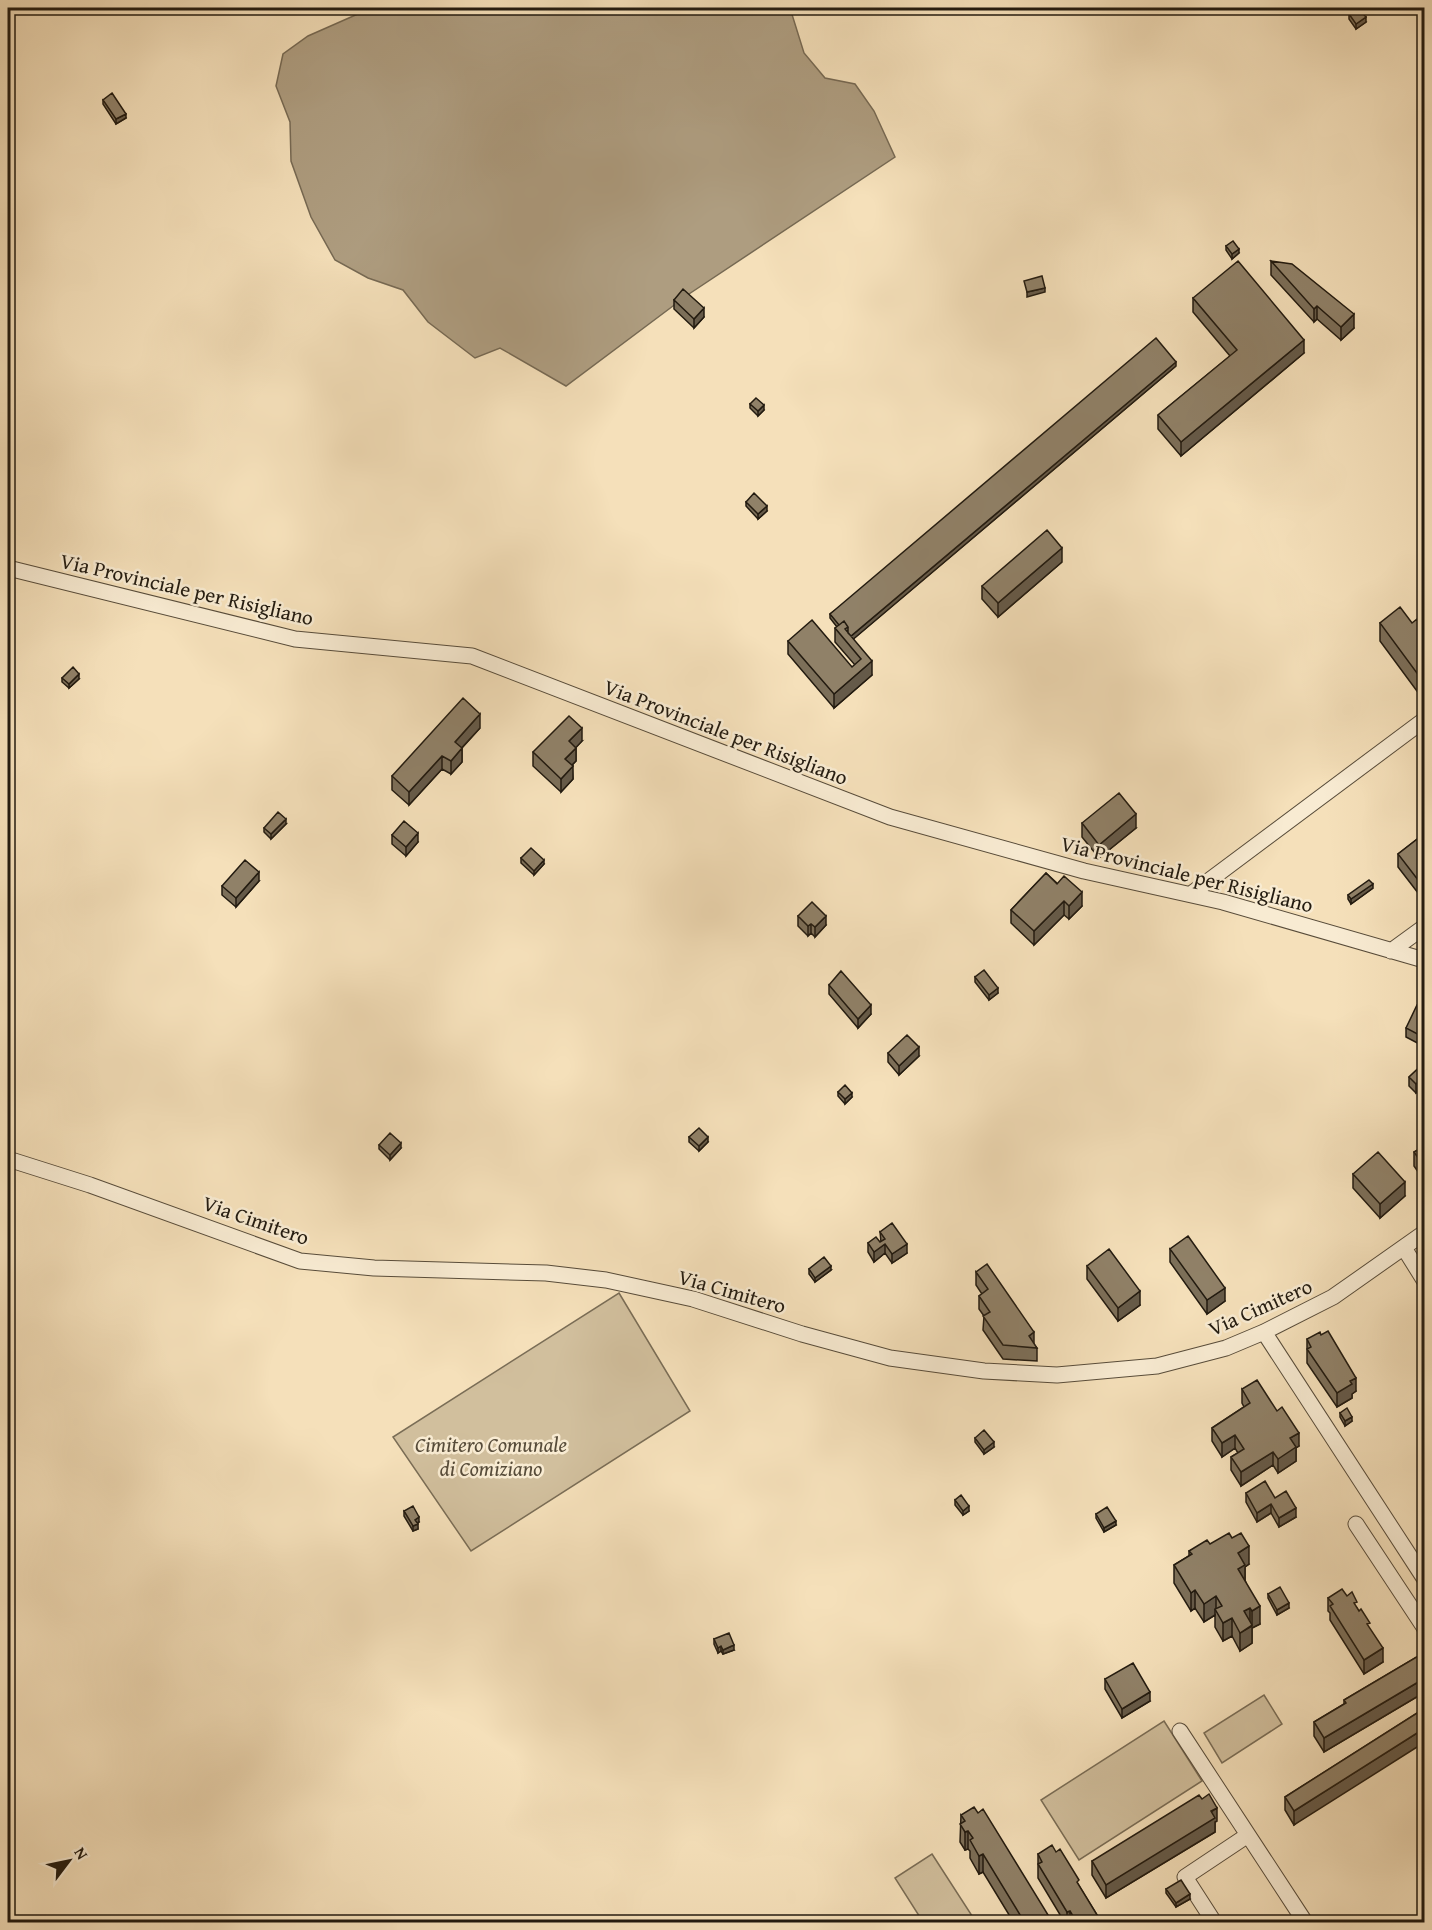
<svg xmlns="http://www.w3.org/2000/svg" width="1432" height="1930" viewBox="0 0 1432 1930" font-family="'Gentium Book Plus',serif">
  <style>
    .green { fill: #d1bf9d; stroke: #7a6d56; stroke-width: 1.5 }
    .water { fill: #ae9d80; stroke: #766953; stroke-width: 1.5 }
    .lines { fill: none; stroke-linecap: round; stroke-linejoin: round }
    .minor-casing { stroke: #584c3a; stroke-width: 17 }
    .minor { stroke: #f8ebd2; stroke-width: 15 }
    .wall { fill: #7c6f59; stroke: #231b10; stroke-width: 1.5 }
    .shaded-wall { fill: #655a49; stroke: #231b10; stroke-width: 1.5 }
    .building { fill: #908168; stroke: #231b10; stroke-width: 1.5 }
    .labels { text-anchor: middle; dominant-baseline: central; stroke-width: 5; stroke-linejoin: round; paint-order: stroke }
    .street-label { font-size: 21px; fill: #231b10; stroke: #f8ebd2 }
    .park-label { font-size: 21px; font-style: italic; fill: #574c3a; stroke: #f8ebd2 }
  </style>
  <rect width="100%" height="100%" fill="#f5e0ba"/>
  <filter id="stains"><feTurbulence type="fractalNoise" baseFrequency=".00333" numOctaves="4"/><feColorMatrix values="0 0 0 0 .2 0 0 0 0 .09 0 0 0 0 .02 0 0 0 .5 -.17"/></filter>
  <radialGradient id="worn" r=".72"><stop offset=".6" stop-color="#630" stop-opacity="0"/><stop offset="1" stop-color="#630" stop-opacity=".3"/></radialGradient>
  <path class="green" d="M619 1293 690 1411 471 1551 393 1437Z
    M1264 1695 1282 1724 1222 1763 1204 1733Z
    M1164 1721 1202 1781 1079 1860 1041 1800Z
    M932 1854 976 1922H923L895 1878Z"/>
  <path class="water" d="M367 8H790L804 53 825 78 855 84 874 111 895 157 689 294 566 386 500 348 475 358 428 322 403 290 368 278 335 260 311 217 291 161 290 122 276 86 283 54 308 36 367 10Z"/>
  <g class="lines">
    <defs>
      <path id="minor" d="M8 568 295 639 472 656 890 817 1084 871 1223 902 1424 960
        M1191 894 1424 720
        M1391 951 1424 927
        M8 1159 90 1185 300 1261 374 1268 546 1273 606 1280 693 1299 802 1334 890 1358 984 1371 1057 1375 1157 1366 1226 1348 1264 1332 1333 1297 1424 1233
        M1404 1248 1424 1280
        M1264 1332 1424 1578
        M1356 1524 1424 1627
        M1180 1731 1305 1922
        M1214 1922 1185 1877 1248 1835"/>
    </defs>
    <use href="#minor" class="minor-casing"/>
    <use href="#minor" class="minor"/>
  </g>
  <path class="wall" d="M1349 14 1366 22 1356 29 1349 19Z
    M103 100 126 118 116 124 103 104Z
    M1226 246 1239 253 1232 259 1226 250Z
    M1271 261 1354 328 1341 340 1317 319 1314 322 1271 275Z
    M1193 298 1304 353 1181 456 1158 429V415L1230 356 1193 312Z
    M674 300 704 317 694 328 674 309Z
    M1176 366 853 639 872 675 834 708 788 654V641L852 667 855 665 835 642V628L837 627 830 618V614Z
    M750 404 764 410 758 416 750 408Z
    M746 502 767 511 758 519 746 506Z
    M1062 562 998 617 982 599V586Z
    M1380 623H1412L1425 629V702L1380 641Z
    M62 678 79 679 69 688 62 682Z
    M480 728 462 748V762L451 774 442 769 409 805 392 790V776Z
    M582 741 576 747V761L572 765 573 779 561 792 533 766V752Z
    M1082 823 1136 828 1099 858 1082 837Z
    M286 824 271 839 264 832V828Z
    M1425 833V902L1398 867V854Z
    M392 835 418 842 406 856 392 844Z
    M521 858 544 864 534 875 521 863Z
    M1046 873 1082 906 1069 919 1064 915 1034 945 1011 923V910Z
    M259 881 236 907 222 895V886Z
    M1373 888 1351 904 1348 899V895Z
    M798 916 826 925 815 937 811 933 808 936 798 926Z
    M975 977 998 993 989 1000 975 982Z
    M829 985 871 1014 858 1028 829 994Z
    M1425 1008V1047L1406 1037V1028Z
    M888 1053 919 1056 899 1075 888 1062Z
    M1425 1062V1086L1416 1093 1409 1086V1077Z
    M838 1092 852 1097 845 1104 838 1096Z
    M689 1137 708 1142 699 1151 689 1142Z
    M379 1145 401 1148 390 1160 379 1149Z
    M1425 1146V1182L1414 1166V1152Z
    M1353 1174 1405 1196 1380 1218 1353 1188Z
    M880 1232 907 1253 892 1263 885 1253 874 1262 868 1252V1243L881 1242Z
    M1170 1249 1225 1301 1207 1314 1170 1262Z
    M1087 1266 1140 1305 1118 1321 1087 1279Z
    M809 1269 831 1270 815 1282 809 1274Z
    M976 1272 1037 1348V1361L1003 1359 983 1330 984 1316 979 1309V1296L982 1294 976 1285Z
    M1321 1335 1356 1391 1352 1394V1398L1337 1407 1307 1363V1339Z
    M1242 1389 1299 1446 1296 1448V1461L1278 1473 1273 1465 1241 1486 1231 1470V1457L1238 1453 1235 1448 1222 1457 1212 1441V1428L1244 1407 1242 1403Z
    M1340 1413 1352 1421 1345 1426 1340 1417Z
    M975 1438 994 1447 984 1454 975 1442Z
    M1425 1467V1482L1420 1474V1470Z
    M1246 1493 1275 1498 1296 1517 1279 1527 1271 1513 1257 1522 1246 1502Z
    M955 1500 969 1511 963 1515 955 1505Z
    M404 1511 419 1522 417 1523 418 1529 413 1531 404 1516Z
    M1096 1514 1116 1525 1104 1532 1096 1518Z
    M1210 1544 1249 1564 1245 1567V1580L1260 1624 1252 1628V1643L1240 1651 1232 1636 1223 1641 1215 1627V1615L1204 1622 1195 1608 1191 1611 1174 1583V1565L1189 1556V1551Z
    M1268 1594 1289 1608 1277 1615 1268 1598Z
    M1347 1596 1357 1608 1383 1662 1364 1674 1330 1620V1613L1328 1611V1598Z
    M714 1639 734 1650 723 1654 721 1651 718 1653 714 1644Z
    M1425 1652V1692L1324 1752 1314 1736V1722L1344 1704V1700Z
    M1105 1679 1150 1701 1122 1718 1105 1689Z
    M1425 1708 1294 1825 1285 1810V1797Z
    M961 1815 1053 1923H1014L983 1872 979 1874 970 1858V1851L968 1849 965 1850 960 1842Z
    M1217 1821 1215 1822V1832L1106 1898 1092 1875V1861Z
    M1056 1852 1079 1886 1102 1923H1065L1038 1878V1854Z
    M1166 1889 1190 1899 1176 1907 1166 1893Z"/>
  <path class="shaded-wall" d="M1366 17V22L1356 29V24Z
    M126 114V118L116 124V119Z
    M1239 249V253L1232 259V254Z
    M1045 288V292L1027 297V292Z
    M1317 306V319L1314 322V309Z
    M704 308V317L694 328V319Z
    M1354 314V328L1341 340V327Z
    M1304 340V353L1181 456V442Z
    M1176 362V366L850 642V637Z
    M764 405V410L758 416V411Z
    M767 506V511L758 519V514Z
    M1062 548V562L998 617V603Z
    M872 661V675L834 708V694Z
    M79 674V679L69 688V684Z
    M480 714V728L455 755V742Z
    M582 728V741L569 755V741Z
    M462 748V762L451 774V761Z
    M576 748V761L565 772V759Z
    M442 756V769L409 805V792Z
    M573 766V779L561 792V779Z
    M1136 814V828L1099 858V845Z
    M286 819V824L271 839V834Z
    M418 833V842L406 856V847Z
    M544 860V864L534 875V871Z
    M259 872V881L236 907V898Z
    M1373 884V888L1351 904V899Z
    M1082 892V906L1069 919V906Z
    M1064 901V915L1034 945V931Z
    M826 916V925L815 937V927Z
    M811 924V933L808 936V926Z
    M998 988V993L989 1000V995Z
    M871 1005V1014L858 1028V1019Z
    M919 1047V1056L899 1075V1066Z
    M1425 1076V1086L1416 1093V1084Z
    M852 1093V1097L845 1104V1099Z
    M708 1137V1142L699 1151V1146Z
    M401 1143V1148L390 1160V1155Z
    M1405 1182V1196L1380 1218V1204Z
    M885 1244V1253L874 1262V1252Z
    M907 1244V1253L892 1263V1254Z
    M831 1266V1270L815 1282V1278Z
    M1225 1288V1301L1207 1314V1300Z
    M1140 1291V1305L1118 1321V1308Z
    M1034 1332V1345L1029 1336Z
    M1356 1378V1391L1352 1394V1398L1337 1407V1393L1350 1381Z
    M1352 1417V1421L1345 1426V1421Z
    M1299 1433V1446L1296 1448V1461L1278 1473V1459L1290 1438Z
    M1235 1435V1448L1222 1457V1443Z
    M994 1442V1447L984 1454V1450Z
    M1273 1452V1465L1241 1486V1472Z
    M1271 1504V1513L1257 1522V1513Z
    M969 1506V1511L963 1515V1511Z
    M1296 1508V1517L1279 1527V1518Z
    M419 1517V1522L415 1524V1520Z
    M1116 1521V1525L1104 1532V1528Z
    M418 1524V1529L413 1531V1526Z
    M1249 1546V1564L1245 1567V1583L1238 1587V1553Z
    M1195 1590V1608L1191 1611V1593Z
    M1216 1596V1611L1215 1609V1615L1204 1622V1604Z
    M1289 1603V1608L1277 1615V1610Z
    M1260 1606V1624L1252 1628V1643L1240 1651V1633L1252 1626V1611Z
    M1250 1608V1626L1244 1611Z
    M1232 1618V1636L1223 1641V1623Z
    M734 1645V1650L723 1654V1650Z
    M721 1646V1651L718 1653V1648Z
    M1383 1648V1662L1364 1674V1660Z
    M1425 1678V1692L1324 1752V1738Z
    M1150 1692V1701L1122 1718V1709Z
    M1425 1728V1742L1294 1825V1811Z
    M1217 1808V1821L1215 1822V1832L1106 1898V1885Z
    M968 1831V1849L965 1850V1832Z
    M983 1854V1872L979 1874V1856Z
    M1190 1894V1899L1176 1907V1903Z
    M1070 1911V1923H1067V1912Z"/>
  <path class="building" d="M1358 8 1366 17 1356 24 1349 14Z
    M112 93 126 114 116 119 103 100Z
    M1233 241 1239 249 1232 254 1226 246Z
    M1238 261 1304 340 1181 442 1158 415 1237 350 1193 298Z
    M1271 261 1292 264 1354 314 1341 327 1317 306 1314 309Z
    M1042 276 1045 288 1027 292 1024 281Z
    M683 289 704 308 694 319 674 300Z
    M1156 338 1176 362 851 636 848 633V627L844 621 839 625 830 614Z
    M756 398 764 405 758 411 750 404Z
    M754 493 767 506 758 514 746 502Z
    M1047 530 1062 548 998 603 982 586Z
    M1400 607 1412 623 1417 619 1425 629V684L1380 623Z
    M812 620 852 667 861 659 835 628 844 621 848 627 845 629 872 661 834 694 788 641Z
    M73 667 79 674 69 684 62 678Z
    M463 698 480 714 455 742 462 748 451 761 442 756 409 792 392 776Z
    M569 716 582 728 569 741 576 748 565 759 573 766 561 779 533 752Z
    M1119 793 1136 814 1099 845 1082 823Z
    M278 812 286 819 271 834 264 828Z
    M404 821 418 833 406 847 392 835Z
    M1425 833V889L1398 854Z
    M531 848 544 860 534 871 521 858Z
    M245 860 259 872 236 898 222 886Z
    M1046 873 1057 884 1064 876 1082 892 1069 906 1064 901 1034 931 1011 910Z
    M1369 880 1373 884 1351 899 1348 895Z
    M812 902 826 916 815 927 811 924 808 926 798 916Z
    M984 970 998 988 989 995 975 977Z
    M841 971 871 1005 858 1019 829 985Z
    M1417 1005 1425 1008V1038L1406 1028Z
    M907 1035 919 1047 899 1066 888 1053Z
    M1425 1062V1076L1416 1084 1409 1077Z
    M845 1085 852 1093 845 1099 838 1092Z
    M699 1128 708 1137 699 1146 689 1137Z
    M390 1133 401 1143 390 1155 379 1145Z
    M1425 1146V1168L1414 1152Z
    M1378 1152 1405 1182 1380 1204 1353 1174Z
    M892 1223 907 1244 892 1254 885 1244 874 1252 868 1243 876 1237 880 1242 885 1239 880 1232Z
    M1188 1236 1225 1288 1207 1300 1170 1249Z
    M1109 1249 1140 1291 1118 1308 1087 1266Z
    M824 1257 831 1266 815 1278 809 1269Z
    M987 1264 1034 1332 1029 1336 1037 1348 1003 1345 983 1316 990 1312 979 1296 988 1289 976 1272Z
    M1328 1331 1356 1378 1350 1381 1352 1384 1337 1393 1307 1349 1311 1347 1307 1339 1320 1332 1321 1335Z
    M1257 1380 1277 1411 1282 1407 1299 1433 1290 1438 1296 1447 1278 1459 1273 1452 1241 1472 1231 1457 1244 1449 1235 1435 1222 1443 1212 1428 1250 1403 1242 1389Z
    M1347 1408 1352 1417 1345 1421 1340 1413Z
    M984 1430 994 1442 984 1450 975 1438Z
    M1425 1467V1477L1420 1470Z
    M1265 1481 1275 1498 1286 1491 1296 1508 1279 1518 1271 1504 1257 1513 1246 1493Z
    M961 1495 969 1506 963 1511 955 1500Z
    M413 1506 419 1517 415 1520 418 1524 413 1526 404 1511Z
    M1107 1507 1116 1521 1104 1528 1096 1514Z
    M1229 1533 1232 1538 1241 1533 1249 1546 1238 1553 1245 1565 1238 1569 1260 1606 1252 1611 1250 1608 1244 1611 1252 1625 1240 1633 1232 1618 1223 1623 1215 1609 1222 1606 1216 1596 1204 1604 1195 1590 1191 1593 1174 1565 1192 1554 1189 1551 1207 1540 1210 1544Z
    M1280 1587 1289 1603 1277 1610 1268 1594Z
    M1342 1589 1347 1596 1352 1592 1357 1602 1354 1603 1359 1611 1361 1609 1370 1623 1367 1624 1383 1648 1364 1660 1330 1606 1333 1604 1328 1598Z
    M729 1633 734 1645 723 1650 721 1646 718 1648 714 1639Z
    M1425 1652V1678L1324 1738 1314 1722 1346 1703 1344 1700Z
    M1133 1663 1150 1692 1122 1709 1105 1679Z
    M1425 1708V1728L1294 1811 1285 1797Z
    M1209 1794 1217 1808 1211 1811 1215 1818 1106 1885 1092 1861 1199 1795 1202 1799Z
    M974 1807 978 1813 983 1809 1053 1923H1025L983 1854 979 1856 970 1840 973 1838 968 1831 965 1832 960 1824 965 1821 961 1815Z
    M1052 1845 1056 1852 1060 1849 1079 1880 1077 1882 1102 1923H1077L1070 1911 1067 1912 1038 1864 1042 1862 1038 1854Z
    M1181 1880 1190 1894 1176 1903 1166 1889Z"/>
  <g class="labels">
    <g class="street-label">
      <text transform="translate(187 589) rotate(13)">Via Provinciale per Risigliano</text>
      <text transform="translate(726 732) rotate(21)">Via Provinciale per Risigliano</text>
      <text transform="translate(1187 874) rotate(14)">Via Provinciale per Risigliano</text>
      <text transform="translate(256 1220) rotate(19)">Via Cimitero</text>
      <text transform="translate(732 1291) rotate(16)">Via Cimitero</text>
      <text transform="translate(1260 1307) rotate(-24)">Via Cimitero</text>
    </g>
    <g class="park-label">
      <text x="491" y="1444">Cimitero Comunale<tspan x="491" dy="24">di Comiziano</tspan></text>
    </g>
  </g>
  <rect width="1432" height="1930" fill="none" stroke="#f5e0ba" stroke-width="30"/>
  <rect x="9" y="9" width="1414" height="1912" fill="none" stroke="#231b10" stroke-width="3"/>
  <rect x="15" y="15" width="1402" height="1900" fill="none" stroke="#231b10" stroke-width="1.5"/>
  <g transform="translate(69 1861) rotate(58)" stroke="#f8ebd2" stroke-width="4.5" paint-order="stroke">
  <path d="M0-4.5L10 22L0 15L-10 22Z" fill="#231b10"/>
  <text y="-9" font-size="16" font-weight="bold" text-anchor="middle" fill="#231b10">N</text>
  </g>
  <rect width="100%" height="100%" filter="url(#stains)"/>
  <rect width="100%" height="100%" fill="url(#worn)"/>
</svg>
